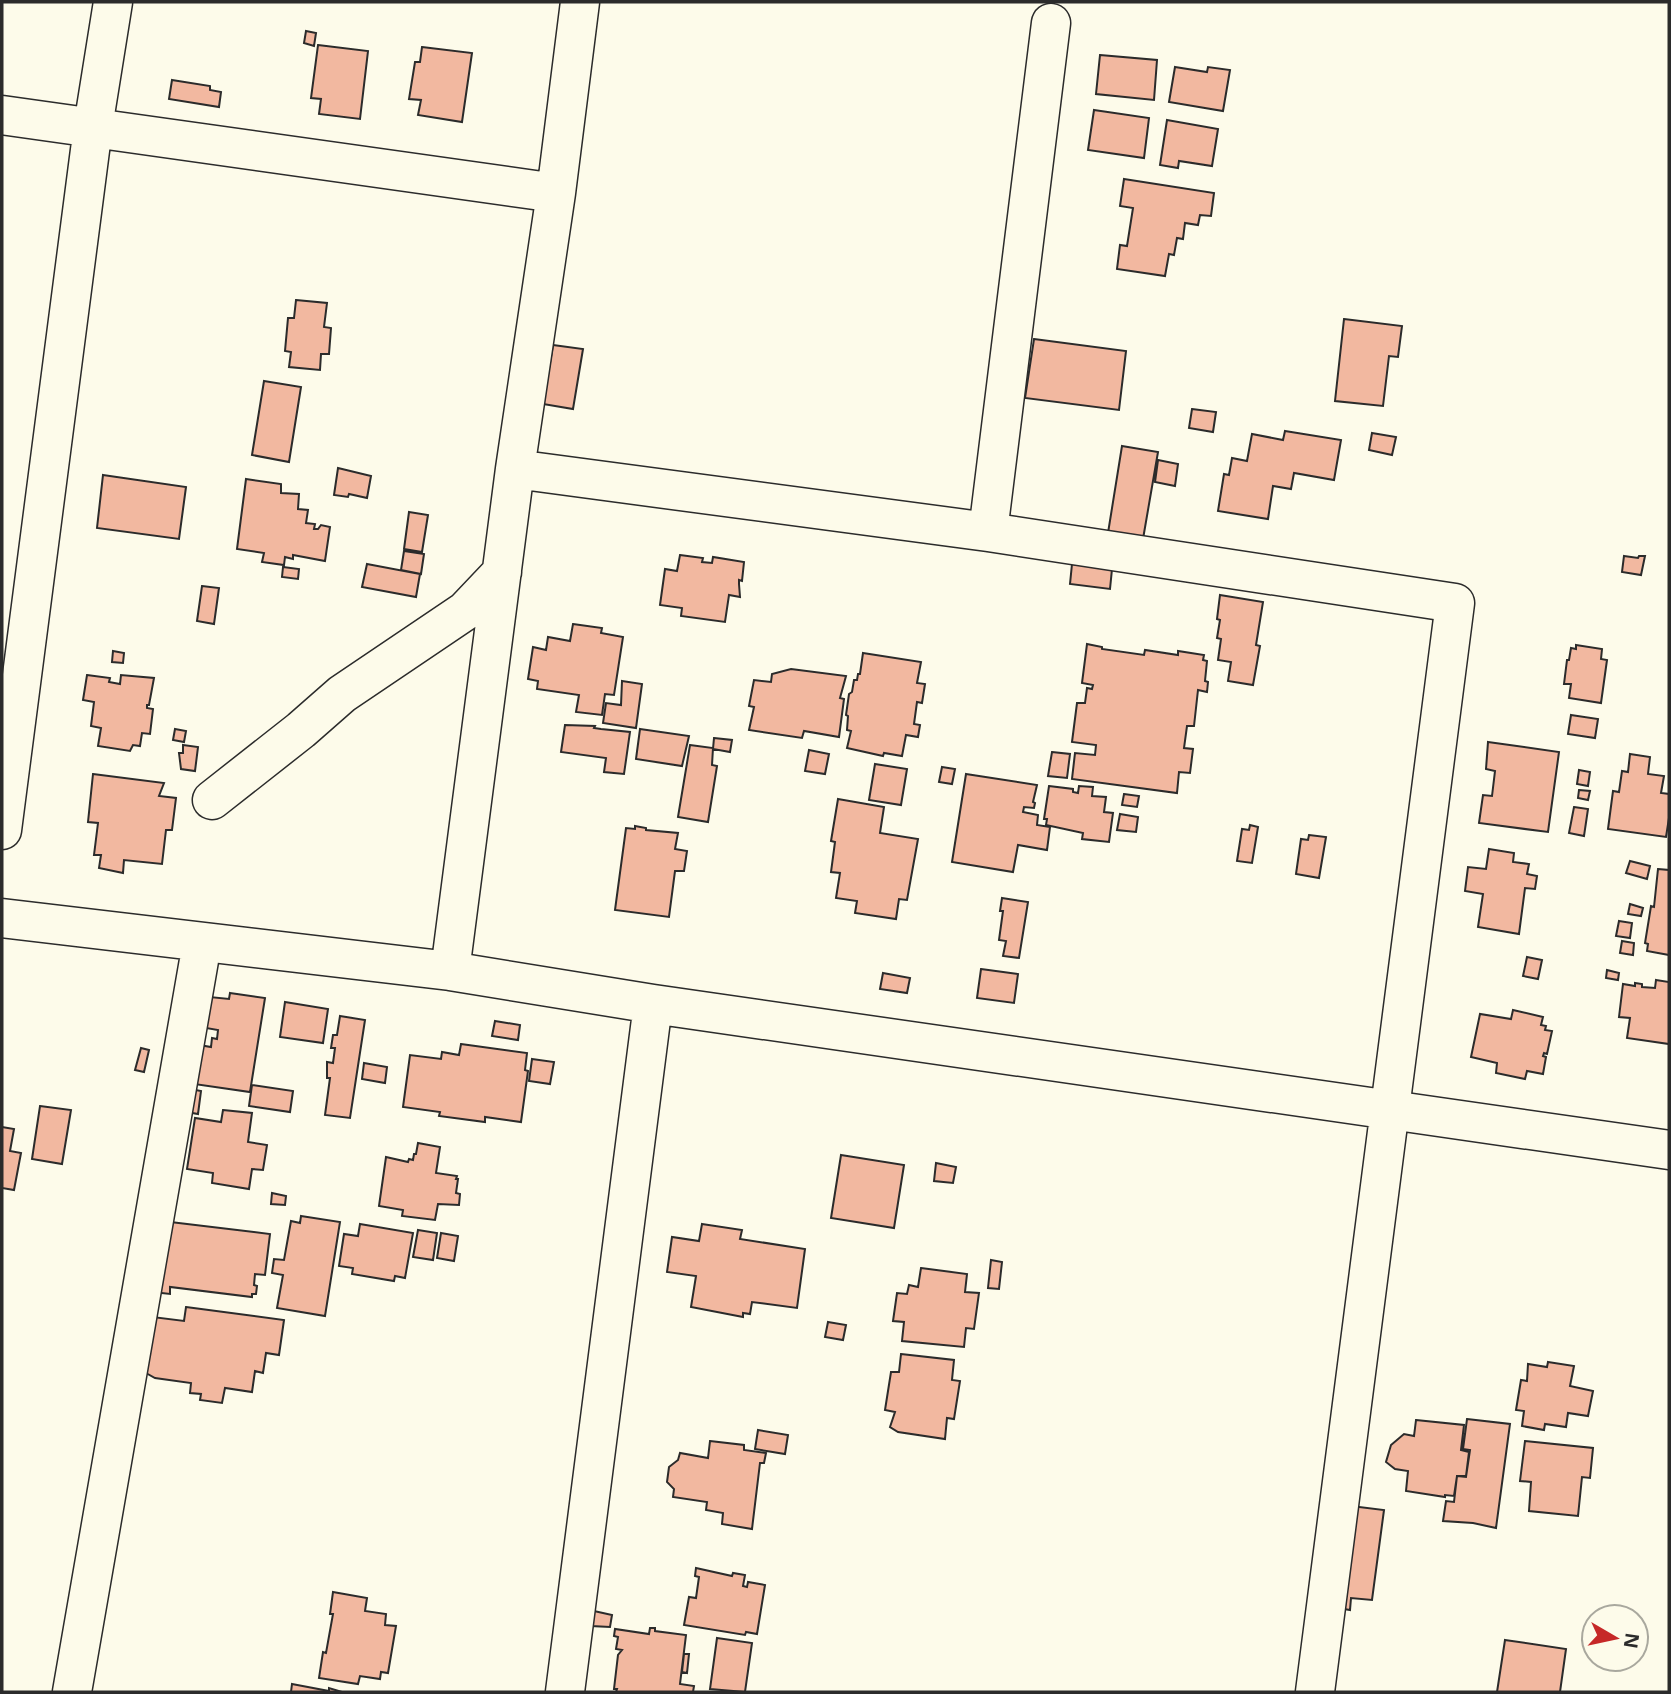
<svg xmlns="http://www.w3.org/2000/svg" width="1671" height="1694" viewBox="0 0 1671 1694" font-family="'Noto Sans',sans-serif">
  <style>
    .building { fill: #f2b8a0; stroke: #2b2b2b; stroke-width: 2 }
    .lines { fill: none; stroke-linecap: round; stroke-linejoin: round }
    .minor-casing { stroke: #2b2b2b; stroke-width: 41 }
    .minor { stroke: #fdfbea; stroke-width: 38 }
  </style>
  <rect width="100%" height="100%" fill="#fdfbea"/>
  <path class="building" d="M306 31 316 33 314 46 304 43Z
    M318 45 368 51 360 119 319 114 321 99 311 98Z
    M422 47 472 53 462 122 418 115 421 100 409 99 415 62H420Z
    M1100 55 1157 60 1154 100 1096 94Z
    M1175 67 1207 72 1208 67 1230 70 1223 111 1169 102Z
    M172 80 210 86V90L221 92 219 107 169 99Z
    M1094 110 1149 118 1144 158 1088 150Z
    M1167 120 1218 129 1212 166 1179 161 1178 168 1160 165Z
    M1124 179 1214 193 1211 216 1200 215 1198 225 1185 223 1183 239 1177 238 1174 255 1169 254 1165 276 1117 269 1120 245 1127 246 1133 208 1120 206Z
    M296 300 327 303 324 327 331 328 329 354H321L320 370 289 367 291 352 285 351 288 318H294Z
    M1344 319 1402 326 1398 357 1389 356 1383 406 1335 401Z
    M1034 339 1126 351 1119 410 1025 398Z
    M553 345 583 349 573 409 543 404Z
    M264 381 301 387 289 462 252 455Z
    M1192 409 1216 412 1213 432 1189 428Z
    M1285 431 1341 440 1334 480 1294 473 1291 489 1273 486 1268 519 1218 511 1224 474 1229 475 1232 458 1247 461 1252 434 1283 440Z
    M1372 433 1396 437 1392 455 1369 450Z
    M1122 446 1158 452 1143 539 1108 533Z
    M1158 460 1178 464 1175 486 1155 482Z
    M338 468 371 476 367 498 349 494 348 497 334 495Z
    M103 475 186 487 179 539 97 528Z
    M246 479 281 484V493L299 494 298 509 308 510 306 523 315 524 314 529H318L321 525 330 527 325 561 293 555V559L285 557 284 565 262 562 264 553 237 549Z
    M409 512 428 515 422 552 404 549Z
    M404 551 424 554 421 574 401 570Z
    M680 555 703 558 702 562 712 563 713 557 744 562 742 581 739 580V584L740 597 729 595 725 622 681 616 682 608 660 605 665 569 677 571Z
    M1624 556 1638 558 1639 556H1645L1641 575 1622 572Z
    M367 564 420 574 416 597 362 587Z
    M1072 564 1112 569 1110 589 1070 584Z
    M283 567 299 569 298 579 282 577Z
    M202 586 219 588 214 624 197 621Z
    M1220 595 1263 602 1256 645 1260 646 1253 685 1228 681 1231 662 1218 660 1221 639 1217 638 1220 620 1217 619Z
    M573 624 602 628 601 633 623 637 614 695 605 694 602 715 576 712 579 695 537 689 538 681 528 679 533 647 546 650 548 637 570 641Z
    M1087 644 1102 647V649L1144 655 1145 650 1178 655V651L1204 655 1203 660 1207 661 1205 681 1208 682 1207 692 1198 690 1194 726H1187L1184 748 1193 749 1190 773 1179 772 1177 793 1072 779 1075 753 1095 755 1096 745 1072 742 1077 703H1085L1087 688 1092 689 1093 685 1082 683Z
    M1576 645 1602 649 1601 659 1607 660 1601 703 1569 698 1571 684H1564L1567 660H1569L1571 648 1576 649Z
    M113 651 124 653 123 663 112 662Z
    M863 653 921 662 917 683 925 684 922 703 917 702 914 724 920 725 918 737 906 735 902 756 884 753 883 756 847 748 851 731 847 730 848 716 846 715 849 694 852 692 854 680H857L858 674H860Z
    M791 669 846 676 840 698 844 699 839 737 804 731 802 738 749 730 754 707 749 706 754 680 771 682 772 674Z
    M87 675 110 678 109 682 120 684 121 675 154 678 149 705H147V708L153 709 150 734 142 733 140 746 133 745 130 751 98 746 101 728 91 726 94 702 83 700Z
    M622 681 642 684 636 728 603 723 606 703 621 705Z
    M1571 715 1598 719 1595 738 1568 734Z
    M565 725 595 726 594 728 601 729 630 732 624 774 604 772 606 758 561 752Z
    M175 729 186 731 184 742 173 740Z
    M640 729 689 736 682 766 636 759Z
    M714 738 732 740 730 752 713 749Z
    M1488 742 1559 752 1548 832 1479 823 1483 795 1492 796 1495 771 1486 769Z
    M183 745 198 747 195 771 181 769 179 753H183Z
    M690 745 713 748 712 765 717 766 708 822 678 817Z
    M809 750 829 754 825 774 805 771Z
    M1052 752 1070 754 1067 778 1048 776Z
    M1630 754 1650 757 1648 774 1664 776 1661 793 1669 794V818L1666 837 1608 829 1613 791 1619 792 1622 771 1628 772Z
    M875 764 907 769 901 805 869 800Z
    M942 767 955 769 952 784 939 782Z
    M1579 770 1590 772 1588 786 1577 784Z
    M93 774 164 783 159 796 176 798 172 830H166L162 864 124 860 123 873 99 868 101 855H94L98 823 88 822Z
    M966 774 1037 785 1033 802 1035 803 1034 808 1024 807 1023 812 1038 815 1037 825 1050 827 1047 850 1018 845 1013 872 952 862Z
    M1049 786 1073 789V792L1078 793 1079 786 1093 787 1092 796 1106 797 1104 812 1113 813 1109 842 1082 839 1083 833 1046 825 1047 819H1044Z
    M1579 790 1590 791 1588 800 1578 798Z
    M1124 794 1139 796 1137 807 1122 805Z
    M838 799 884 807 880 833 918 839 907 900 899 899 896 919 855 913 857 901 836 898 840 873 831 872 835 842 831 841Z
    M1574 807 1588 809 1584 836 1569 833Z
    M1120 814 1138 817 1136 832 1117 830Z
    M1250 825 1258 827 1252 863 1237 861 1242 829 1249 830Z
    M635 826 646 828V830L678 833 675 849 687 851 684 871H675L669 917 615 910 626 828 635 829Z
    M1309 835 1326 837 1319 878 1296 874 1301 839 1308 840Z
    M1489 849 1514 853 1513 862 1529 864 1527 874 1537 876 1535 889 1525 888 1519 934 1478 927 1483 894 1465 891 1468 867 1486 869Z
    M1630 861 1650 866 1647 879 1626 873Z
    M1658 869 1669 870V955L1647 951 1648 944 1645 943 1651 906 1654 907Z
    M1002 898 1028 902 1019 958 1003 956 1006 941 999 940 1003 911H1000Z
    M1630 904 1643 908 1641 916 1628 914Z
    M1619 921 1632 923 1630 938 1616 936Z
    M1622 941 1634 943 1633 955 1620 953Z
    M1527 957 1542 960 1538 979 1523 976Z
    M981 969 1018 974 1014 1003 977 998Z
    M1607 970 1619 973 1618 980 1606 978Z
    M883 973 910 978 907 993 880 989Z
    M1656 980 1669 982V1044L1627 1038 1630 1018 1619 1017 1623 984 1635 986V983L1642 984V987L1655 988Z
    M230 993 265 998 250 1092 194 1084 199 1045 211 1047 212 1038 217 1039 218 1030 206 1028 210 997 229 999Z
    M285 1002 328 1009 323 1043 280 1037Z
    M1513 1010 1543 1017 1541 1025 1546 1026 1545 1030 1552 1031 1547 1054 1544 1053 1543 1056 1546 1057 1543 1074 1527 1071 1525 1079 1496 1073 1497 1063 1471 1057 1480 1014 1511 1019Z
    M340 1016 365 1020 350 1118 325 1115 330 1078H327V1062L333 1063 335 1048H331L333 1035H337Z
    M495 1021 520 1025 518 1040 492 1036Z
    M461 1044 527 1053 525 1070 528 1071 521 1122 485 1117V1122L439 1116 440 1112 403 1107 410 1055 441 1059 442 1052 459 1055Z
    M141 1048 149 1050 144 1072 135 1070Z
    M532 1059 554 1062 550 1084 529 1081Z
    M364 1063 387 1067 385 1083 362 1079Z
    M252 1085 293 1091 290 1112 249 1106Z
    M185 1088 201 1091 198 1114 181 1111Z
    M40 1106 71 1110 62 1164 32 1159Z
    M223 1110 252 1113 248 1142 267 1145 263 1170 252 1169 249 1189 212 1183 213 1173 187 1169 195 1118 221 1122Z
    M2 1127 14 1129 10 1151 21 1153 14 1190 2 1188Z
    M418 1143 440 1147 436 1173 457 1176 456 1179H458L456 1193 460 1194 459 1205 438 1204 435 1220 402 1216 403 1210 379 1206 386 1157 408 1162 409 1159 413 1160 414 1154H416Z
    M841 1155 904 1165 894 1228 831 1218Z
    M936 1163 956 1167 953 1183 934 1181Z
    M272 1193 286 1196 285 1205 271 1204Z
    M301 1216 340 1222 325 1316 277 1308 283 1275 272 1273 274 1259 284 1260 291 1221 300 1223Z
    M162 1221 270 1234 265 1275 255 1274 254 1285 257 1286 256 1294H252V1297L170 1287V1294L153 1292Z
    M360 1224 413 1233 405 1278 395 1276 394 1281 352 1274 353 1268 339 1266 344 1234 358 1236Z
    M702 1224 742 1230 740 1239 805 1249 797 1308 752 1302 750 1314 743 1313V1317L691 1307 696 1276 667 1272 672 1237 699 1241Z
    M418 1230 437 1233 433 1260 413 1257Z
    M441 1233 458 1236 454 1261 437 1258Z
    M991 1260 1002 1262 999 1289 988 1288Z
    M921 1268 967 1274 965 1292 979 1293 974 1329 966 1328 964 1347 902 1341 904 1322 893 1321 897 1293 907 1294 909 1285 918 1287Z
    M186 1307 284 1320 279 1355 266 1353 263 1373 255 1371 252 1392 225 1388 222 1403 200 1400 201 1394 190 1393 191 1383 155 1378 146 1373 153 1317 184 1321Z
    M828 1322 846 1325 843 1340 825 1337Z
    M901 1354 954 1360 952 1380 960 1381 954 1419 947 1418 945 1439 898 1432 890 1427 895 1412 885 1410 891 1372H899Z
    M1548 1362 1574 1366 1570 1386 1593 1391 1588 1416 1568 1413 1566 1427 1545 1424 1544 1430 1522 1426 1524 1411 1516 1410 1521 1380 1527 1381 1528 1364 1547 1367Z
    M1467 1419 1510 1424 1496 1528 1473 1523 1443 1521 1446 1501 1454 1502 1457 1476 1466 1477 1470 1450 1463 1449Z
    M1416 1420 1464 1425 1461 1450 1469 1452 1466 1476H1457L1454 1496 1445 1495V1497L1406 1491 1408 1471 1395 1469 1386 1462 1391 1445 1404 1434 1414 1436Z
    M758 1430 788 1435 785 1454 755 1449Z
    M710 1441 744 1445V1450L766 1453 764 1463H760L752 1529 722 1524 723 1513 706 1510 707 1502 673 1497 674 1489 667 1482 669 1467 678 1460 680 1453 708 1458Z
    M1525 1441 1593 1448 1590 1478 1582 1477 1578 1516 1529 1511 1531 1482 1520 1481Z
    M1351 1506 1384 1510 1372 1600 1351 1598 1350 1610 1338 1608Z
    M696 1568 732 1576 733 1573 745 1575 743 1586 747 1587 748 1582 765 1585 757 1634 746 1632 745 1635 684 1625 689 1597 696 1598 699 1577 695 1576Z
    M333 1592 367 1598 365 1611 386 1614 385 1625 396 1626 388 1673 381 1672 380 1679 360 1676 358 1684 319 1678 323 1652 326 1653 333 1614H330Z
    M594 1611 612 1615 610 1627 591 1626Z
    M650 1628H655V1631L686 1635 680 1684 694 1686 693 1692H616L617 1689H614L618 1655 622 1650 616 1649 618 1637 614 1636 615 1629 649 1634Z
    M717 1638 752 1643 745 1692 710 1689Z
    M1505 1640 1566 1649 1560 1692H1497Z
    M684 1654H689L687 1673 682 1672Z
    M292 1684 329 1691V1688L342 1692H291Z"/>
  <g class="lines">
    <defs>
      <path id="minor" d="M2 115 556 193
        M515 469 988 532 1455 603 1315 1692
        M988 532 1051 23
        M212 800 301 730 342 694 465 611 502 572
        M2 830 93 127 113 2
        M2 918 450 971 653 1004 1669 1150
        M450 971 515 469 556 193 580 2
        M72 1692 202 943
        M565 1692 653 1004"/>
    </defs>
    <use href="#minor" class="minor-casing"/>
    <use href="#minor" class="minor"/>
  </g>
  <rect width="1671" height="1694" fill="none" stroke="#2b2b2b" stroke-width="7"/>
  <g transform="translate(1615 1638) rotate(99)"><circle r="33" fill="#fdfbea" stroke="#a9a89e" stroke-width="2"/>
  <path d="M0-5L12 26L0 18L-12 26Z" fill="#c62828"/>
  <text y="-10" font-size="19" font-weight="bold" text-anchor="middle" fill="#2b2b2b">N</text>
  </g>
</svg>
